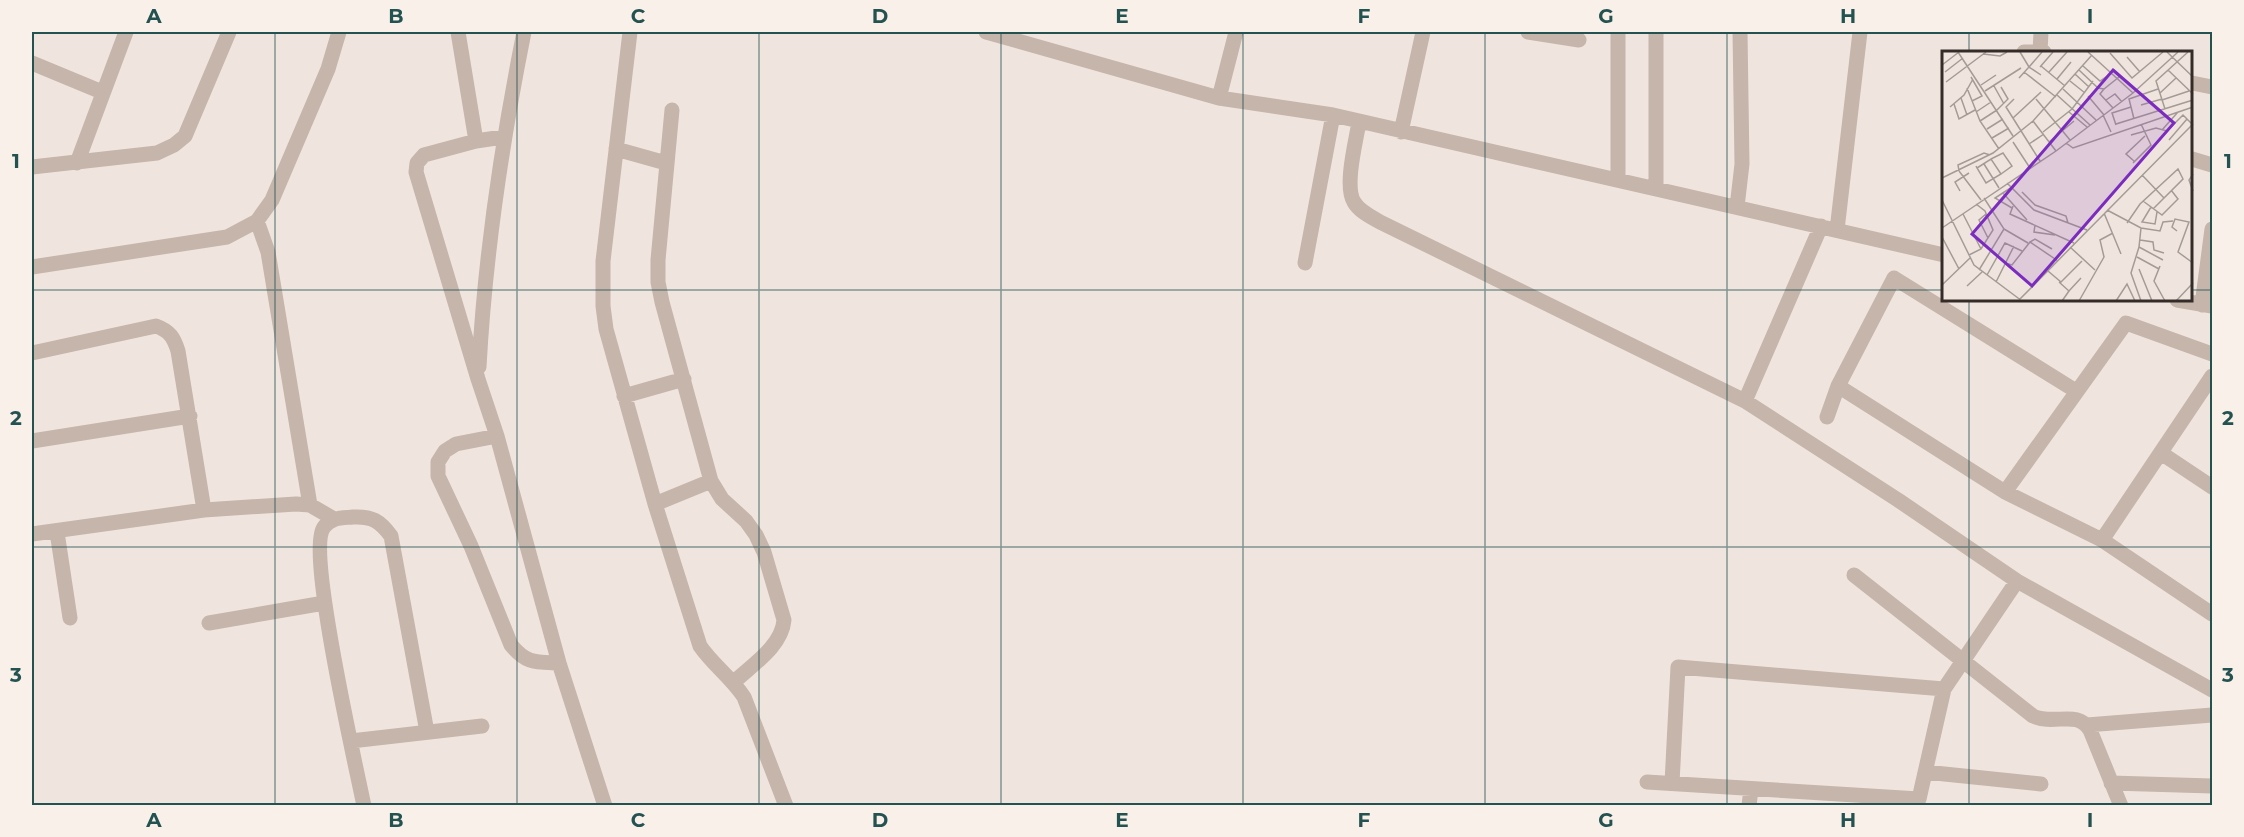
<svg xmlns="http://www.w3.org/2000/svg" width="2244" height="837" viewBox="0 0 2244 837" font-family="Montserrat,sans-serif">
  <style>
    .lines { fill: none; stroke-linecap: round; stroke-linejoin: round }
    .street { stroke: #c6b5ab; stroke-width: 15 }
    .grid { fill: none; stroke: #235250; stroke-width: 1.5; stroke-opacity: 0.55 }
    .inset-road { fill: none; stroke: #a59b96; stroke-width: 1.5 }
    .view { fill: #7b2cbf; fill-opacity: 0.15; stroke: #7b2cbf; stroke-width: 3 }
    .inset-edge { fill: none; stroke: #352c29; stroke-width: 3 }
    .neatline { fill: none; stroke: #235250; stroke-width: 2 }
    .grid-label { font-size: 20px; text-anchor: middle; font-weight: bold; fill: #235250 }
  </style>
  <rect width="100%" height="100%" fill="#f0e5de"/>
  <g class="lines">
    <path class="street" d="M458 32 476 141
      M630 32 603 261V306L606 329 655 504 700 646C713 665 731 677 744 697L786 806
      M986 32 1219 98 1333 115 1944 255
      M1528 32 1579 40
      M1618 32V180
      M2041 32 2040 52H2044
      M2024 52H2040
      M32 63 102 92
      M2192 83 2212 87
      M1219 98 1236 32
      M672 110 658 260V282L662 302 711 481 722 499 746 521 756 535 764 552 784 620C782 646 752 665 734 682
      M1359 122C1356 141 1344 186 1354 202 1359 211 1371 217 1380 222L1745 401 1898 500 2017 581 2212 690
      M1401 132 1423 32
      M503 137 476 141 424 155 417 163 416 172 478 379 497 436 559 663 605 806
      M616 149 666 163
      M2192 159 2212 165
      M77 163 126 32
      M32 167 157 153 174 145 185 136 229 32
      M1656 189V32
      M1737 207 1742 164 1740 32
      M257 221 268 252 310 505
      M1837 230 1860 32
      M1305 263 1333 115
      M32 267 227 237 257 221 272 200 328 69 339 32
      M2177 300 2212 306
      M2202 305 2212 229
      M32 353 156 326C170 331 174 338 178 351L204 510
      M479 367C485 254 502 142 524 32
      M1838 386 2005 492 2102 540 2212 614
      M624 396 684 379
      M1745 401 1821 226
      M1827 417 1838 386 1894 278 2076 391
      M497 436 456 444 445 451 438 462V476L471 546 511 645C527 664 535 662 559 663
      M32 441 190 416
      M2161 453 2212 487
      M2005 492 2126 323 2212 354
      M655 504 711 481
      M57 532 70 618
      M32 534 204 510 296 504 310 505 334 519
      M2102 540 2212 376
      M1854 575 2033 716C2055 726 2077 709 2090 730L2121 806
      M209 623 324 603
      M2087 725 2212 715
      M351 741 482 726
      M1925 772 2041 784
      M1647 782 1919 799 1944 689 2017 581
      M1672 783 1678 667 1944 689
      M2111 783 2212 786
      M364 806C356 766 306 550 324 527 331 517 342 518 353 517 372 516 380 521 391 536L427 732
      M1749 806 1751 789"/>
  </g>
  <path class="grid" d="M275 32V806M517 32V806M759 32V806M1001 32V806M1243 32V806M1485 32V806M1727 32V806M1969 32V52M32 290H1944M2192 290H2212M1969 300V806M32 547H2212"/>
  <g transform="translate(1942 51)">
    <rect width="250" height="250" fill="#f0e5de"/>
    <path class="inset-road" d="M16 1 71 85M146 1 191 42M225 1 251 26M168 2 190 27 221 1M41 3 58 5 65 1M185 6 198 21M0 14 17 1M99 15 123 35M141 15 158 30 171 21M98 16 111 1M137 19 156 37 162 38 177 26M226 19 251 43M3 21 21 7M82 21 114 46M107 21 125 1M133 23 147 36M99 24 87 16 100 1M29 26 40 45 30 50M77 27 87 16 78 1M115 28 129 11M128 30 143 42M4 31 44 1M39 34 54 24M52 35 62 53M25 37 38 70 57 98M121 38 154 69M162 38 158 43 171 57M43 40 79 17M218 42 234 27M115 44 148 74M146 45 162 64M19 47 25 64M72 48 64 56 98 110M94 48 128 89M164 49 173 43 180 51M220 49 247 40M12 53 17 68 33 59M199 54 220 48M8 56 22 44 31 28M223 58 214 30 246 1M55 59 66 48 59 36M34 61 49 51M127 61 145 76M161 64 169 81M71 67 99 41M192 68 187 48 216 38M38 70 55 59M91 70 114 100M174 73 251 49M174 74 170 62 189 56M45 78 61 68M220 79 236 61M101 81 130 58 151 30M189 84 214 77 225 80 241 64 250 73M50 87 67 77M227 89 245 68M71 91 88 117M107 91 132 70M124 92 131 97 251 56M87 93 102 83M49 108 61 102 70 115 59 123M192 110 184 103 203 85M191 112 209 94 199 73M42 113 57 137M34 115 35 117 44 132 59 123 49 108 35 117M17 120 16 114 42 102 48 104M17 120 39 149M251 123 247 129 251 140M200 124 222 147M0 127 51 102 91 70 150 4M65 132 92 159 145 179M70 136 53 147 70 157M18 140 13 131 27 122M80 141 93 154 124 165 126 172M61 142 85 169M0 149 32 214 80 250M201 150 220 164 236 148 229 139M71 155 68 163 132 192M209 156 200 171 213 173 215 161M165 159 199 177 218 180 221 171 231 170M162 162 179 203M21 163 39 198M44 163 37 169 46 187M185 172 198 153 236 118 241 128 211 158M93 174 92 181 113 184M0 177 114 100 191 42 236 1M199 177 197 196 221 209M62 178 86 192M235 180 230 176 233 168 247 171 236 201 251 212M0 186 17 218M198 189 211 191 212 199 222 202M128 196 153 219M197 196 189 222 199 250M110 198 93 188 88 191 116 210M27 204 39 198 51 179 43 160 34 153M195 206 217 218M63 212 70 214 88 191M218 215 212 230 223 250M197 218 210 250M37 219 62 178 42 147M106 220 119 231 140 210M45 224 63 192 80 200M54 231 72 195M117 231 127 240 120 250M0 234 28 207M25 235 40 221M126 241 139 227M76 250 251 73M137 250 162 206 158 189 171 182M174 250 185 233 193 250M234 250 251 232"/>
    <path class="view" d="M171 19 232 72 90 235 30 183Z"/>
    <rect width="250" height="250" class="inset-edge"/>
  </g>
  <rect width="2244" height="837" fill="none" stroke="#f8f0e9" stroke-width="66"/>
  <rect x="33" y="33" width="2178" height="771" class="neatline"/>
  <g class="grid-label">
    <text x="154" y="23">A</text>
    <text x="396" y="23">B</text>
    <text x="638" y="23">C</text>
    <text x="880" y="23">D</text>
    <text x="1122" y="23">E</text>
    <text x="1364" y="23">F</text>
    <text x="1606" y="23">G</text>
    <text x="1848" y="23">H</text>
    <text x="2090" y="23">I</text>
    <text x="16" y="168">1</text>
    <text x="2228" y="168">1</text>
    <text x="16" y="425">2</text>
    <text x="2228" y="425">2</text>
    <text x="16" y="682">3</text>
    <text x="2228" y="682">3</text>
    <text x="154" y="827">A</text>
    <text x="396" y="827">B</text>
    <text x="638" y="827">C</text>
    <text x="880" y="827">D</text>
    <text x="1122" y="827">E</text>
    <text x="1364" y="827">F</text>
    <text x="1606" y="827">G</text>
    <text x="1848" y="827">H</text>
    <text x="2090" y="827">I</text>
  </g>
</svg>
